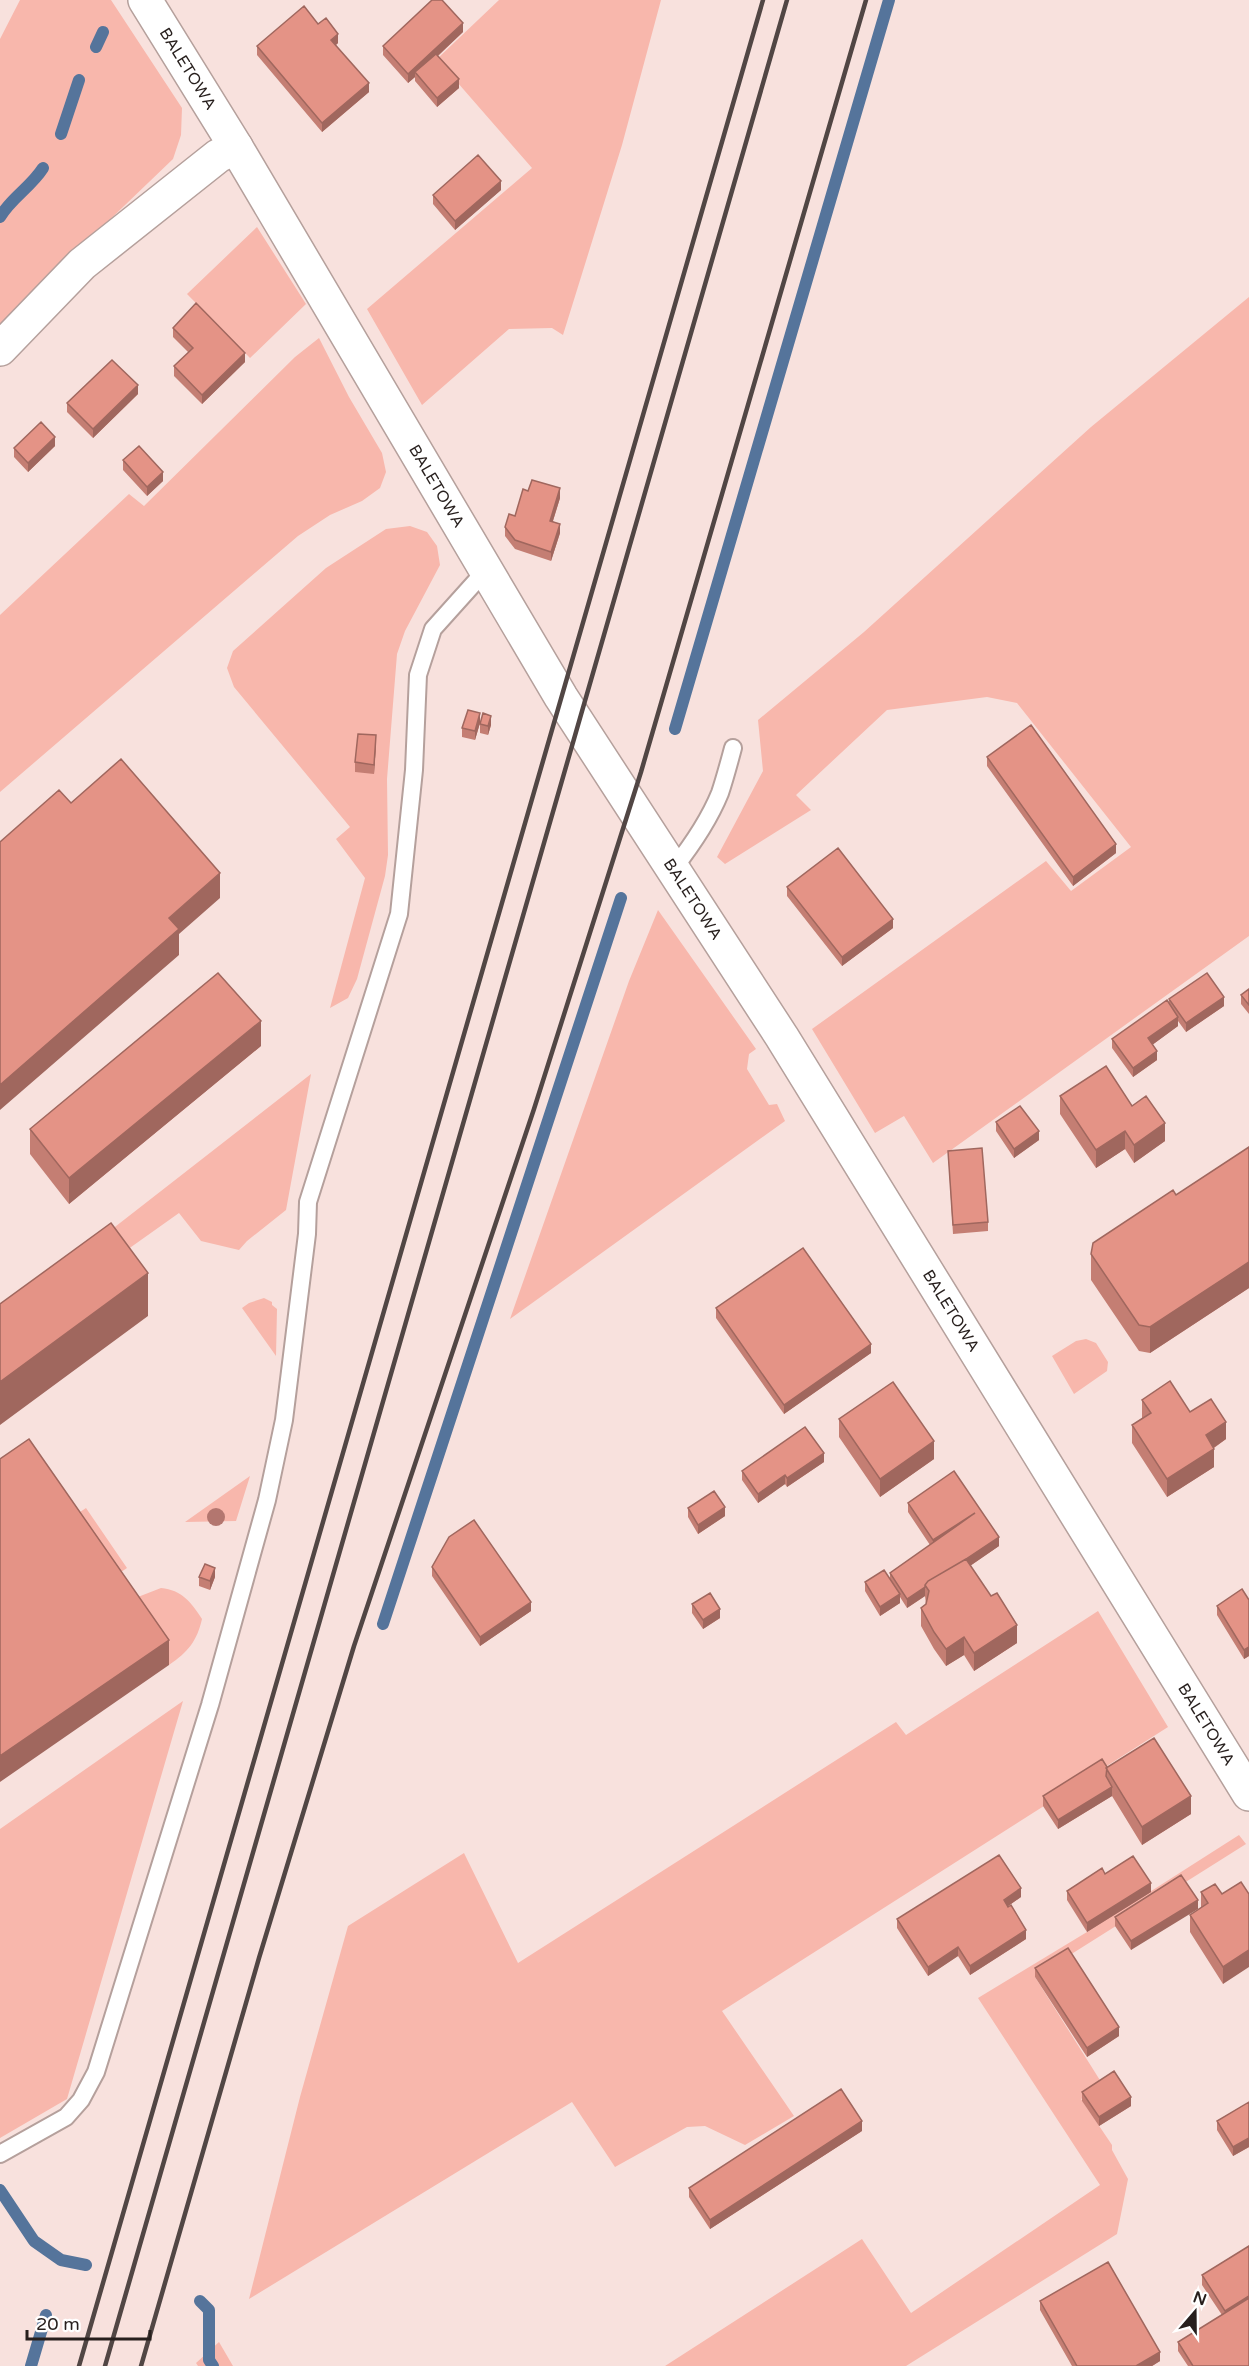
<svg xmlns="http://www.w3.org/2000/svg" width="1249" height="2366" viewBox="0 0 1249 2366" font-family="'Varela Round',sans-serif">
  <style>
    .green { fill: #f8b7ac }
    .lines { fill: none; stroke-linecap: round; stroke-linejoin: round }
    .stream { stroke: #55749b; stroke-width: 12 }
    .lane-casing { stroke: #b5a09c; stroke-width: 20 }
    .street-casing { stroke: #b5a09c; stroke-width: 36 }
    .secondary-casing { stroke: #b5a09c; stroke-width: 36 }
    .lane { stroke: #fff; stroke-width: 16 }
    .street { stroke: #fff; stroke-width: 33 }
    .secondary { stroke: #fff; stroke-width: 33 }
    .rail { stroke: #514644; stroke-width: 4.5 }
    .tree { fill: #b3766f }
    .wall { fill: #c47e73 }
    .shaded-wall { fill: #a0675e }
    .building { fill: #e49386; stroke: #a0675e; stroke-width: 1.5 }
    .labels { text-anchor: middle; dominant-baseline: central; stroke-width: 6; stroke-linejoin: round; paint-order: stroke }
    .street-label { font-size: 16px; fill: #271f1d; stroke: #fff }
  </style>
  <rect width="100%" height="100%" fill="#f8e1dd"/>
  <path class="green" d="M20 0H111L182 108 181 135 173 159 0 325V39Z
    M499 0H661L622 145 563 335 552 328 509 329 422 405 367 309 532 168 437 59Z
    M257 227 306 304 250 358 187 294Z
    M1249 297V936L933 1163 904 1116 875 1133 812 1029 1046 861 1071 891 1131 847 1017 703 987 697 887 710 796 795 811 810 725 864 717 857 763 771 758 720 864 632 1091 427Z
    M319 338 349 397 382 453 386 472 380 488 362 501 330 515 298 536 0 792V615L129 494 144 506 295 357Z
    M410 526 427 532 437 546 440 565 405 631 397 654 387 779 388 855 385 876 357 979 348 998 330 1008 365 878 336 839 350 827 234 687 227 668 233 651 326 568 386 529Z
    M658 910 756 1049 749 1054 747 1069 769 1105 777 1104 785 1121 510 1319 629 981Z
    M311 1074 286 1210 247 1241 239 1250 201 1241 179 1213 117 1257 102 1237Z
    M264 1298 272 1302V1305L277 1309 276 1356 242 1308 249 1303Z
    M1086 1339 1096 1343 1108 1362 1107 1371 1074 1394 1052 1356 1076 1341Z
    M250 1476 236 1521 185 1522Z
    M86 1508 127 1568 109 1580 68 1520Z
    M161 1588C182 1590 191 1602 202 1619 197 1641 188 1652 169 1665L125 1602Z
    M1098 1611 1168 1727 722 2011 794 2116 745 2145 705 2126 687 2127 615 2167 572 2102 249 2299 300 2097 348 1926 464 1853 518 1963 896 1722 906 1735Z
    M183 1701 67 2099 0 2138V1829Z
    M1239 1835 1246 1844 1035 1977 1103 2085 1081 2099 1112 2145V2150L1128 2179 1117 2234 906 2366H665L862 2239 911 2313 1100 2185 978 1998 1087 1932Z
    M219 2342 233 2366H198L196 2363Z"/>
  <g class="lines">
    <path class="stream" d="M96 47 103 32
      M61 134 79 80
      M0 217C11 198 31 187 43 168
      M675 729 889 0
      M383 1624 621 898
      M0 2190 34 2241 61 2260 86 2265
      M200 2301 209 2310V2360L213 2366
      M31 2366 46 2315"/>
    <defs>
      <path id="lane" d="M674 868C692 845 709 820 720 793 725 778 729 763 733 748
        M0 2154 66 2117 81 2100 96 2072 210 1705 267 1500 284 1420 307 1234 308 1202 399 914 414 770 418 675 433 629 486 570"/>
      <path id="street" d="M0 349 82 264 218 156 236 147"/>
      <g id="secondary">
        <path id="s1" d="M145 0 236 147 561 697 782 1037 1249 1794"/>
      </g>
    </defs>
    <use href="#lane" class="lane-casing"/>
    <use href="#street" class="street-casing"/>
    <use href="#secondary" class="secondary-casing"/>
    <use href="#lane" class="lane"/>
    <use href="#street" class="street"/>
    <use href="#secondary" class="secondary"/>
    <path class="rail" d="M79 2366 763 0
      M105 2366 787 0
      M141 2366 259 1958 354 1646 534 1109 641 772 866 0"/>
  </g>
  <circle class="tree" cx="216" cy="1517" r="9"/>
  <path class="wall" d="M318 24 338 43 336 45 369 92 322 132 257 55V46Z
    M463 32 438 56 459 88 437 107 415 81V77L408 83 383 55V46Z
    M501 190 455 230 433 204V195Z
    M173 328 245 362 202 404 174 376V366L189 353 173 337Z
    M138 394 93 438 67 412V403Z
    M55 446 28 472 14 457V448Z
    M123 460 163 481 147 496 123 470Z
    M528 491 560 498 553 521 560 533 551 561 515 549 505 536V527L515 516Z
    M480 723 475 740 462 737V728Z
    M480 724 491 725 488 735 480 733Z
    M376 744 374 774 355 772V762Z
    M987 757 1116 853 1073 886 987 766Z
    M787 887 893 928 842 966 787 896Z
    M1249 989V1014L1241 1004V995Z
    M1169 999 1224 1006 1186 1032 1178 1021V1026L1152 1045 1157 1060 1133 1077 1112 1048V1039L1169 1003Z
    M261 1046 69 1204 30 1154V1129Z
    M1060 1096 1132 1106 1165 1141 1134 1163 1125 1149 1096 1168 1060 1114Z
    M996 1122 1039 1140 1014 1158 996 1131Z
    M1249 1147V1288L1150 1353 1139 1351 1091 1280V1254L1176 1195Z
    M948 1151 988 1222V1231L953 1234Z
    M716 1308 871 1353 784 1414 716 1318Z
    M1142 1400 1190 1412 1226 1439 1214 1448V1467L1167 1497 1132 1443V1425L1142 1418Z
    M839 1419 934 1459 880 1497 839 1437Z
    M824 1462 787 1487 785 1484 758 1503 742 1480V1471Z
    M908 1503 999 1546 970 1566 1017 1643 974 1671 964 1655 946 1666 934 1649 921 1626V1608L926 1604 925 1596 907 1608 900 1597V1603L880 1616 865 1591V1582L890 1578V1573L930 1545 908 1512Z
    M688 1508 725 1516 698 1534 688 1517Z
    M432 1567 531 1611 480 1646 432 1576Z
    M199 1577H215L210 1590 199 1586Z
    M1249 1600V1656L1244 1659 1217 1615V1606Z
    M692 1604 720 1618 703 1629 692 1613Z
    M1107 1767 1191 1814 1142 1845 1112 1796 1058 1829 1043 1806V1796Z
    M1105 1874 1151 1892 1087 1932 1067 1900V1891Z
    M1181 1875 1131 1950 1115 1926V1917Z
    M1241 1882 1223 1984 1190 1932V1915L1201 1908V1892L1222 1894Z
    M1021 1897 1008 1906 1026 1939 970 1975 958 1956 928 1976 897 1928V1919Z
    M1035 1968 1119 2036 1087 2057 1035 1977Z
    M1082 2092 1131 2106 1099 2126 1082 2101Z
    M1249 2102V2147L1233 2156 1217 2130V2121Z
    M862 2131 710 2229 689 2197V2188Z
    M1249 2246V2366H1188L1178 2351V2342L1222 2315 1202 2285V2275Z
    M1040 2301 1160 2361 1152 2366H1072L1040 2310Z"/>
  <path class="shaded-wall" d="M463 23V32L417 75 415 72V77L408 83V74Z
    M338 34V43L331 49V40Z
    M459 79V88L437 107V98Z
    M369 83V92L322 132V123Z
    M501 181V190L455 230V221Z
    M245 353V362L202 404V395Z
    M138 385V394L93 438V429Z
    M55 437V446L28 472V463Z
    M163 472V481L147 496V487Z
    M560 488V498L550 530V521Z
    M560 524V533L551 561V552Z
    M480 713V723L475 740V731Z
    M491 716V725L488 735V726Z
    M376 735V744L374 774V765Z
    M1116 844V853L1073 886V877Z
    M220 873V898L179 934V955L0 1110V1085L169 918Z
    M893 919V928L842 966V957Z
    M1224 997V1006L1186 1032V1023Z
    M1178 1017V1026L1148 1048V1038Z
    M261 1021V1046L69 1204V1178Z
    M1157 1051V1060L1133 1077V1068Z
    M1165 1123V1141L1134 1163V1145Z
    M1039 1131V1140L1014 1158V1149Z
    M1125 1131V1149L1096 1168V1150Z
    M1249 1262V1288L1150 1353V1327Z
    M148 1273V1316L0 1425V1382Z
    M871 1344V1353L784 1414V1405Z
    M1226 1422V1439L1206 1453V1435Z
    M934 1441V1459L880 1497V1479Z
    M1214 1449V1467L1167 1497V1479Z
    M824 1453V1462L787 1487V1478Z
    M785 1475V1484L758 1503V1494Z
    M725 1507V1516L698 1534V1525Z
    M975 1513 933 1549V1540Z
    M999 1537V1546L929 1594V1591L926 1587Z
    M215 1568V1577L210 1590V1581Z
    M925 1587V1596L907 1608V1599Z
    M900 1594V1603L880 1616V1607Z
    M531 1602V1611L480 1646V1637Z
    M720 1609V1618L703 1629V1620Z
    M1017 1625V1643L974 1671V1653Z
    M964 1637V1655L946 1666V1649Z
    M169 1640V1665L0 1782V1756Z
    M1249 1647V1656L1244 1659V1650Z
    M1112 1787V1796L1058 1829V1820Z
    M1191 1796V1814L1142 1845V1827Z
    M1151 1883V1892L1087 1932V1923Z
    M1021 1888V1897L1004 1909V1900Z
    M1198 1900V1909L1131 1950V1941Z
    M1026 1930V1939L970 1975V1966Z
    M958 1947V1956L928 1976V1967Z
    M1249 1950V1967L1223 1984V1967Z
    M1119 2027V2036L1087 2057V2048Z
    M1131 2097V2106L1099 2126V2117Z
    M862 2121V2131L710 2229V2220Z
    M1249 2138V2147L1233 2156V2147Z
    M1249 2296V2305L1225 2320V2311Z
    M1160 2352V2361L1152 2366H1136Z"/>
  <path class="building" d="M432 0H442L463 23 408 74 383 46Z
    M304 6 318 24 326 18 338 34 331 40 369 83 322 123 257 46Z
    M436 54 459 79 437 98 415 72Z
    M478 155 501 181 455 221 433 195Z
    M196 303 245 353 202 395 174 366 193 348 173 328Z
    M112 360 138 385 93 429 67 403Z
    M41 422 55 437 28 463 14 448Z
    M139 446 163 472 147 487 123 460Z
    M532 480 560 488 550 521 560 524 551 552 515 540 505 527 509 514 515 516 523 489 528 491Z
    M468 710 480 713 475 731 462 728Z
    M483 713 491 716 488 726 480 724Z
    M1031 725 1116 844 1073 877 987 757Z
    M358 734 376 735 374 765 355 762Z
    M121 759 220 873 169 918 179 929 0 1085V842L59 790 71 803Z
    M838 848 893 919 842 957 787 887Z
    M218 973 261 1021 69 1178 30 1129Z
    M1207 973 1224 997 1186 1023 1169 999Z
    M1249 989V1005L1241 995Z
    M1167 1000 1178 1017 1148 1038 1157 1051 1133 1068 1112 1039Z
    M1106 1066 1132 1106 1146 1096 1165 1123 1134 1145 1125 1131 1096 1150 1060 1096Z
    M1020 1106 1039 1131 1014 1149 996 1122Z
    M1249 1147V1262L1150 1327 1139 1325 1091 1254 1093 1243 1173 1190 1176 1195Z
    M982 1148 988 1222 953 1225 948 1151Z
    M111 1223 148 1273 0 1382V1304Z
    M803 1248 871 1344 784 1405 716 1308Z
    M1170 1381 1190 1412 1211 1399 1226 1422 1206 1435 1214 1449 1167 1479 1132 1425 1151 1413 1142 1400Z
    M893 1382 934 1441 880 1479 839 1419Z
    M805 1427 824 1453 787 1478 785 1475 758 1494 742 1471Z
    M29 1439 169 1640 0 1756V1459Z
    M954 1471 999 1537 966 1559 928 1581 925 1585V1587L907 1599 890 1573 975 1513 933 1540 908 1503Z
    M714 1491 725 1507 698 1525 688 1508Z
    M474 1520 531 1602 480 1637 432 1567 449 1537Z
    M966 1559 991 1596 997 1593 1017 1625 974 1653 964 1637 946 1649 934 1632 921 1608 926 1604 929 1591 925 1585 928 1581Z
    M205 1564 215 1568 210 1581 199 1577Z
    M884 1570 900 1594 880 1607 865 1582Z
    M1242 1589 1249 1600V1647L1244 1650 1217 1606Z
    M710 1593 720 1609 703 1620 692 1604Z
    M1154 1738 1191 1796 1142 1827 1106 1768Z
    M1102 1759 1107 1767 1106 1776 1112 1787 1058 1820 1043 1796Z
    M999 1855 1021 1888 1004 1900 1008 1907 1011 1905 1026 1930 970 1966 958 1947 928 1967 897 1919Z
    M1133 1856 1151 1883 1087 1923 1067 1891 1102 1868 1105 1874Z
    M1181 1875 1198 1900 1131 1941 1115 1917Z
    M1241 1882 1249 1894V1950L1223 1967 1190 1915 1208 1903 1201 1892 1215 1884 1222 1894Z
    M1068 1948 1119 2027 1087 2048 1035 1968Z
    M1114 2071 1131 2097 1099 2117 1082 2092Z
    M841 2089 862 2121 710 2220 689 2188Z
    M1249 2102V2138L1233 2147 1217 2121Z
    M1249 2246V2296L1225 2311 1202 2275Z
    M1108 2262 1160 2352 1136 2366H1077L1040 2301Z
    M1249 2298V2366H1193L1178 2342Z"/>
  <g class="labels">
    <g class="street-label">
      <text stroke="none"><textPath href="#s1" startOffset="81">BALETOWA</textPath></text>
      <text stroke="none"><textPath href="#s1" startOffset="567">BALETOWA</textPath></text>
      <text stroke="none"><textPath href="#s1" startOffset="1053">BALETOWA</textPath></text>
      <text stroke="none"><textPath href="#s1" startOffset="1539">BALETOWA</textPath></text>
      <text stroke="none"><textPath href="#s1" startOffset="2025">BALETOWA</textPath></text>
    </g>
  </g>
  <g transform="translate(1195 2312) rotate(20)" stroke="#ffffff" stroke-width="4.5" paint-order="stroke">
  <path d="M0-4.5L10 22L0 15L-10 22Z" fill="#271f1d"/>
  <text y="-9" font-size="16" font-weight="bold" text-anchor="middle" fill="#271f1d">N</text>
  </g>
  <path d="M27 2330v9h123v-9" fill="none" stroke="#271f1d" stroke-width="3"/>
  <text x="36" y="2330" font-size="18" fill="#271f1d" stroke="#ffffff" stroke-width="4.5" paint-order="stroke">20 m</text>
</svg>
